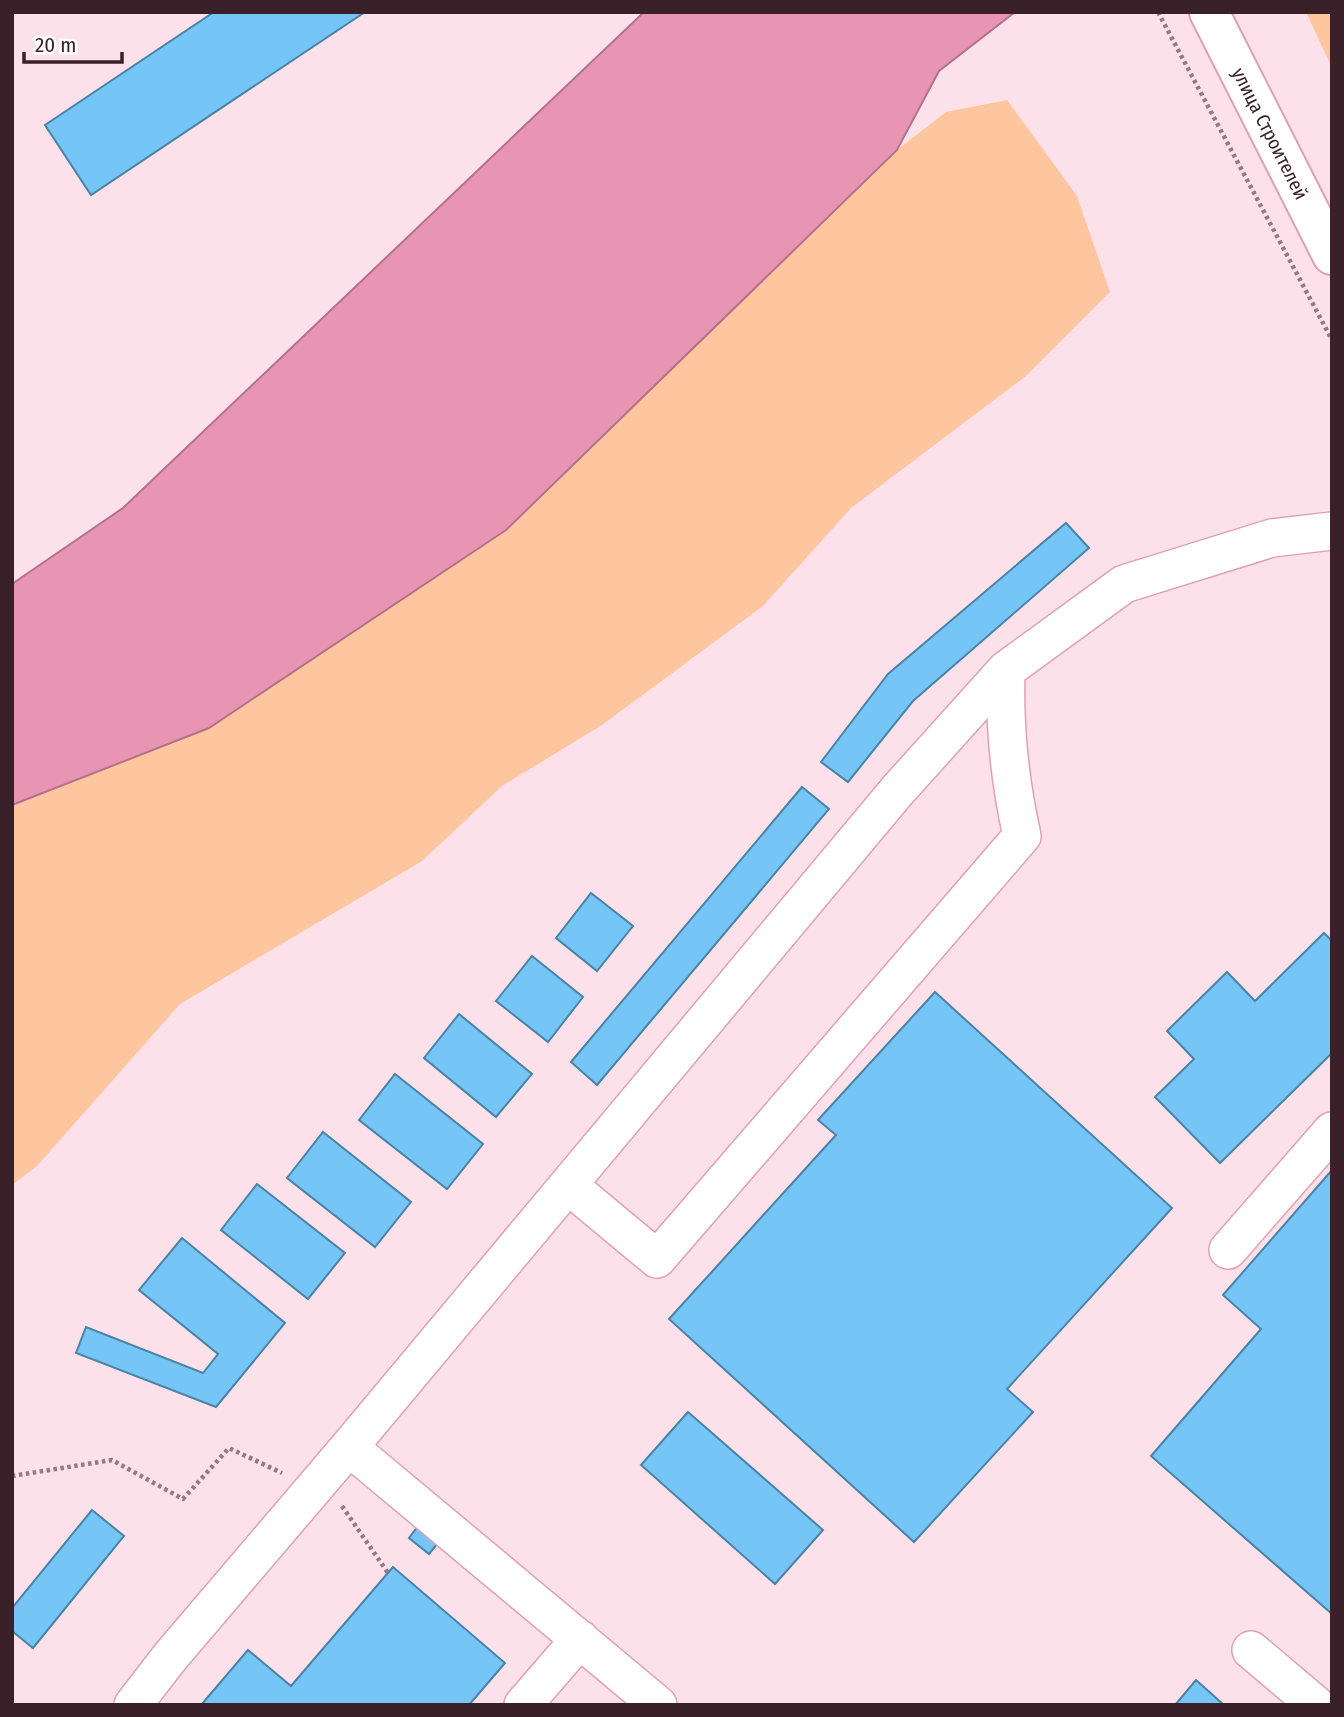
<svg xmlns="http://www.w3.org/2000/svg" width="1344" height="1717" viewBox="0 0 1344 1717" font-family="'Fira Sans Condensed',sans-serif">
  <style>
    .green { fill: #fec69f }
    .water { fill: #e895b3; stroke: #b4728a; stroke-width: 2 }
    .building { fill: #75c6f7; stroke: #4983a5; stroke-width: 2 }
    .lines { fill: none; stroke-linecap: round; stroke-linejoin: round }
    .minor-casing { stroke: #dfa0b6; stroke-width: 40 }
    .major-casing { stroke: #dfa0b6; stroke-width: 42 }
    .path { stroke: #957a83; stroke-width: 4.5; stroke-dasharray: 3.5 3.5; stroke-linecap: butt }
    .minor { stroke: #fff; stroke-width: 37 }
    .major { stroke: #fff; stroke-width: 38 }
    .labels { text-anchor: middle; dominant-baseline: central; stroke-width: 5; stroke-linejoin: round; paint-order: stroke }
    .street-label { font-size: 19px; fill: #392029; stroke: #fff }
  </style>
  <rect width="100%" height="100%" fill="#fde1ea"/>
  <path class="green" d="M1306 12H1332V68Z
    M1007 100 1077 196 1110 292 1026 376 851 508 763 606 602 725 502 786 422 861 180 1004 37 1166 12 1185V805L209 728 506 530 897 150 946 112Z"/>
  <path class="water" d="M644 12H1015L939 71 897 150 506 530 209 728 12 805V584L123 508Z"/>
  <path class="building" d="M214 12H365L91 195 45 125Z
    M1066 523 1089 548 913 701 848 782 821 762 888 674Z
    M802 787 829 809 597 1085 571 1062Z
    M591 893 633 926 597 971 556 938Z
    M1324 933 1332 941V1053L1220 1163 1155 1097 1194 1059 1167 1031 1227 972 1255 1001Z
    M532 956 583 997 548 1042 496 1001Z
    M935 992 1172 1208 1007 1389 1033 1412 914 1542 669 1319 836 1135 818 1120Z
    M459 1014 532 1074 496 1117 424 1058Z
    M395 1074 483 1144 447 1189 359 1120Z
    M323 1132 411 1202 375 1247 287 1178Z
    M1332 1170V1614L1151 1456 1261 1329 1223 1295Z
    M257 1184 345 1253 308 1299 221 1230Z
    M182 1238 285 1323 216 1407 76 1353 86 1327 203 1373 218 1354 139 1290Z
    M688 1412 823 1530 775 1584 641 1465Z
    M92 1510 124 1536 33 1648 12 1631V1608Z
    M421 1522 442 1538 429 1554 409 1538Z
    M393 1567 505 1663 469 1705H201L248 1650 291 1686Z
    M1196 1680 1224 1705H1175Z"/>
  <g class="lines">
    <defs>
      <path id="minor" d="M568 1185 657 1259 1022 836C1010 782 1004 726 1006 670
        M1228 1250 1332 1131
        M349 1447 658 1705
        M1251 1650 1316 1705
        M133 1705 170 1657 349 1447 897 791 1006 670 1124 584 1272 538 1332 531
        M523 1705 580 1639"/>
      <g id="major">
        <path id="s1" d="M1209 12 1332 255"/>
      </g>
    </defs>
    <use href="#minor" class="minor-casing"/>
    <use href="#major" class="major-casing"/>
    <path class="path" d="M1158 12 1332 340
      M12 1476 112 1460 183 1499 229 1448 282 1473
      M342 1506 388 1573"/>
    <use href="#minor" class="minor"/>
    <use href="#major" class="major"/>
  </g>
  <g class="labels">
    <g class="street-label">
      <text stroke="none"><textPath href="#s1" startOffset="136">улица Строителей</textPath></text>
    </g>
  </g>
  <rect width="1344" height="1717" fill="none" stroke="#392029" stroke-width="28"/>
  <path d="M24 52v10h98v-10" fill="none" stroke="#392029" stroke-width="3.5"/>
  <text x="35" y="52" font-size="21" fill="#392029" stroke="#ffffff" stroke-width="5" paint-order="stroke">20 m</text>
</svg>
